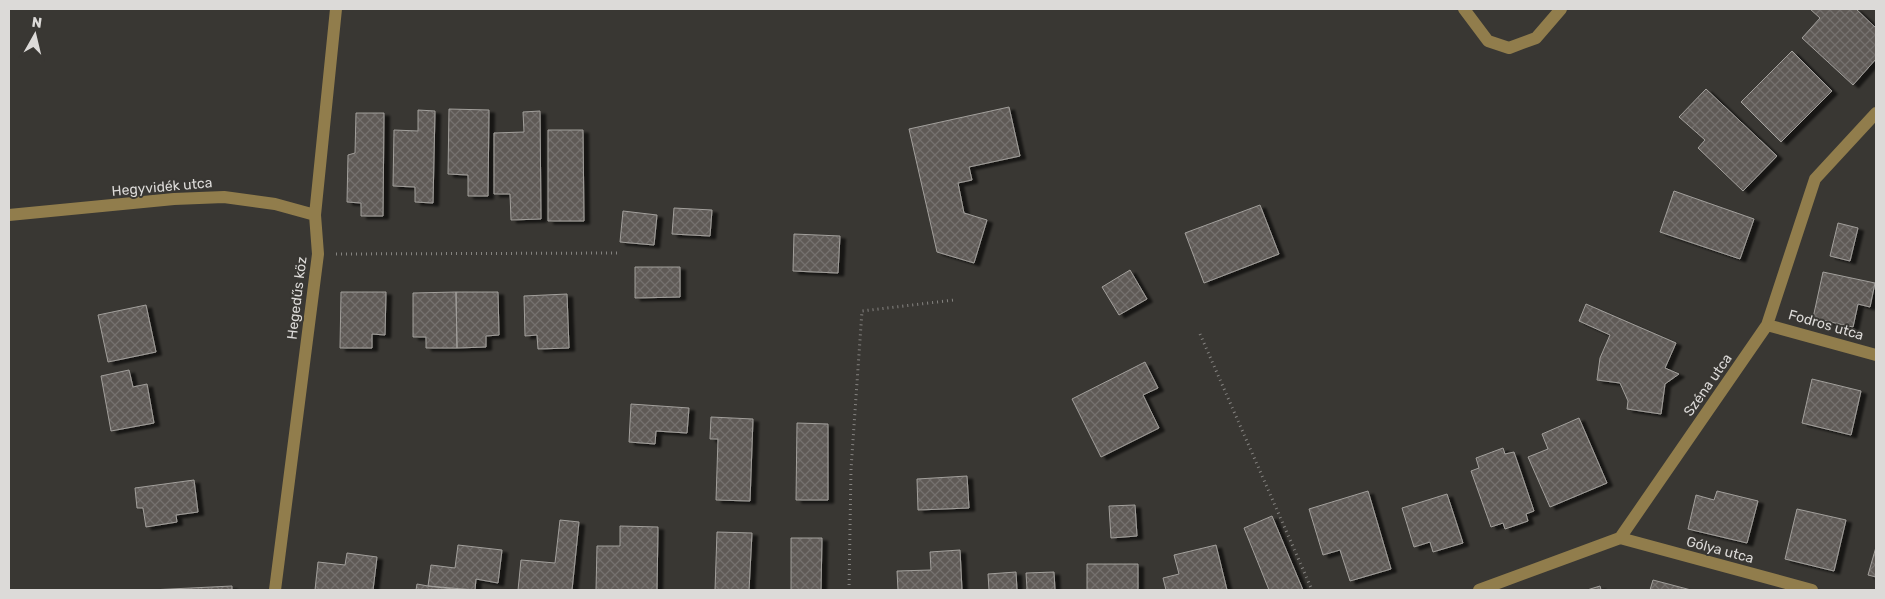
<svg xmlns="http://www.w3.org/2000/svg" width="1885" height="599" viewBox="0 0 1885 599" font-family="Rubik,sans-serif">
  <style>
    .building { fill: url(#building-cross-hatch); stroke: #a29f9b; filter: url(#shadow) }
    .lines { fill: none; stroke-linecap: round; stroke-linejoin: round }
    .path { stroke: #858380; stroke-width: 3; stroke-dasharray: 1 4; stroke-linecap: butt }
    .minor { stroke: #917d4c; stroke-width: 12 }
    .labels { text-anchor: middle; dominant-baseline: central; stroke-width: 4; stroke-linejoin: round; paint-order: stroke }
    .street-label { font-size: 14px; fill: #dcdad8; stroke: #393733 }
  </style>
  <defs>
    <pattern id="building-cross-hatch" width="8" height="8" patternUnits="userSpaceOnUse" patternTransform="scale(1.25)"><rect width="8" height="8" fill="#5e5a57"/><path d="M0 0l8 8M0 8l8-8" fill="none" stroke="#74716e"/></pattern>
    <filter id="shadow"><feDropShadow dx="5.5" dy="3" stdDeviation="1" flood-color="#0009"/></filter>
  </defs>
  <rect width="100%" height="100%" fill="#393733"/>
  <path class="building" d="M1810 9H1856L1876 28V59L1853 85 1802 38 1820 18Z
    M1792 51 1832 91 1781 142 1741 102Z
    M1706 89 1777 156 1743 191 1698 148 1705 140 1679 117Z
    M1009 107 1020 156 969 167 972 180 958 183 964 213 987 220 974 263 937 252 909 129Z
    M449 109 489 110 488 196H468V175L448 174Z
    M418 110 435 111 433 203 415 202V187L393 186 394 130 418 131Z
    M540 111 541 219 511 220 510 194H494V133L524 132 523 112Z
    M356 113H384L383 216H361V203L347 202 348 155 355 153Z
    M548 130H583L584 221H548Z
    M1674 191 1754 219 1740 259 1660 232Z
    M1260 205 1279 254 1204 283 1185 233Z
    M674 208 712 210 710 236 672 234Z
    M623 211 657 215 654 245 620 242Z
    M1838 223 1858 228 1850 261 1830 256Z
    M794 234 840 236 838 273 793 271Z
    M635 267H680V297L635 298Z
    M1130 270 1147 299 1119 315 1102 287Z
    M1823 272 1875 283 1870 307 1858 304 1853 327 1813 318Z
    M341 292H386L385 335 372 334V348H340Z
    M456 292 457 348H426V337H413V293Z
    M456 292H498L499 335 486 336V347L457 348Z
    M567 294 569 348 538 349 537 335 525 336 524 296Z
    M1586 304 1676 343 1665 368 1679 374 1665 384 1661 414 1627 409 1628 401 1620 383 1597 380 1600 358 1610 335 1579 321Z
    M146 305 156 352 108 362 98 315Z
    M1145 362 1158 388 1143 395 1159 428 1101 457 1072 399Z
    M129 370 133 387 147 384 154 423 111 431 101 376Z
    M1812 379 1861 391 1851 435 1802 423Z
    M631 404 689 408 687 433 656 431 655 444 629 442Z
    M711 417 753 419 750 501 716 500 718 439H710Z
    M1579 418 1607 483 1550 507 1528 457 1548 449 1542 434Z
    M797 423 828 424V500H796Z
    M1503 448 1505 454 1514 452 1534 511 1526 514 1528 521 1505 529 1503 523 1491 527 1471 471 1479 468 1476 458Z
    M967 476 969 508 918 510 917 479Z
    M194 480 198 512 176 515 177 522 146 527 143 508H137L135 488Z
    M1368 491 1391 569 1350 581 1340 550 1323 555 1309 509Z
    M1717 491 1758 501 1747 543 1688 529 1696 495 1714 500Z
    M1447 494 1463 543 1433 552 1430 542 1414 547 1402 508Z
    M1135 505 1137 536 1111 538 1109 506Z
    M1797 509 1846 520 1834 571 1785 559Z
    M1272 516 1303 590H1269L1244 528Z
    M560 520 579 522 572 590H518L521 560 555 563Z
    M620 526 658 527 657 590H596L597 546H620Z
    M717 532 752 533 749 590H715Z
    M791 538H822L821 590H791Z
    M458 545 502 550 498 583 476 579 475 590 428 586 431 565 455 568Z
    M1216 545 1227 590H1166L1163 578 1179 574 1174 555Z
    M1876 547V577L1868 575Z
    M960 550 962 590H898L897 571 931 570 930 552Z
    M347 553 377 557 373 590H315L318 562 345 565Z
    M1087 564H1138V590H1087Z
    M1016 572 1017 590H1024H989L988 574Z
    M1054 572 1055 590H1024L1027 589 1026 573Z
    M1653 580 1691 590H1650Z
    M417 584 428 586 462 590H416Z
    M232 586V590H150Z
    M1600 586 1601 590H1587Z"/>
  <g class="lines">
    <path class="path" d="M336 254 621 253
      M1200 334 1312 590
      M849 590 851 469 862 311 954 300"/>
    <path class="minor" d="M1464 9 1488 41 1509 48 1536 38 1561 9
      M9 215 174 199 224 197 275 204 315 215
      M1767 325 1876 355
      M1620 538 1812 590
      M275 590 318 254 315 215 336 9
      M1479 590 1620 538 1767 325 1815 179 1876 113"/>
  </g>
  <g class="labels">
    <g class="street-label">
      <text transform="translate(162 187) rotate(-5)">Hegyvidék utca</text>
      <text transform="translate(297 298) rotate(-83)">Hegedűs köz</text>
      <text transform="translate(1826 325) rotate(16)">Fodros utca</text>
      <text transform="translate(1708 385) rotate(-55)">Széna utca</text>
      <text transform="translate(1720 550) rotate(15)">Gólya utca</text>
    </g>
  </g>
  <rect width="1885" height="599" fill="none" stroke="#dcdad8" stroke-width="20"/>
  <g transform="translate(35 35) rotate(8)" stroke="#393733" stroke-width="4" paint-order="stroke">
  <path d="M0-4L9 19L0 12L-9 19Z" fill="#dcdad8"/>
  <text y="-8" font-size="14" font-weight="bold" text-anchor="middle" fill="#dcdad8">N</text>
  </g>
</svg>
